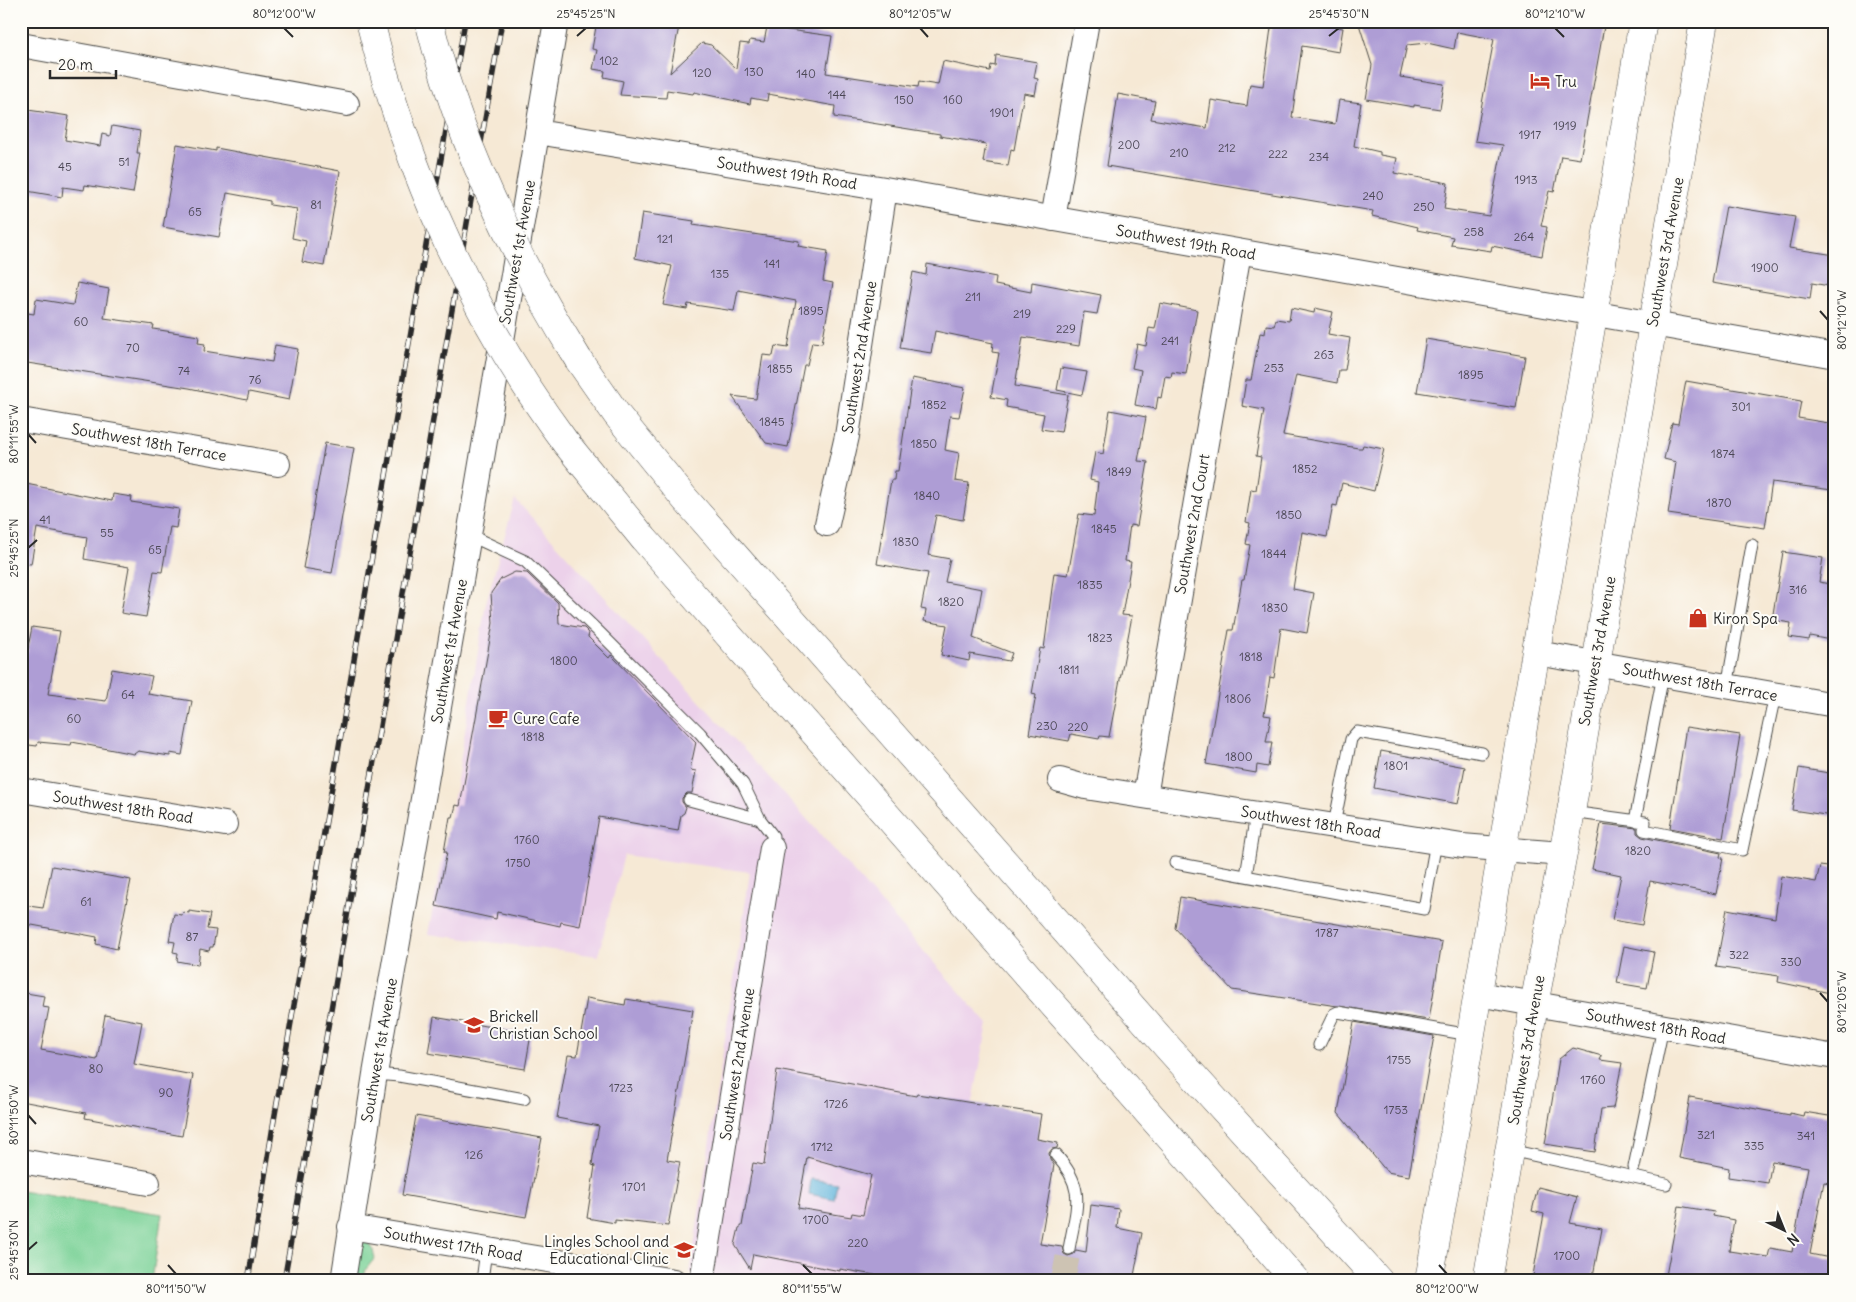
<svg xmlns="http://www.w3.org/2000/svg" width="1856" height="1302" viewBox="0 0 1856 1302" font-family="Delius,sans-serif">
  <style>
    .built { fill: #ecd1ea }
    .green { fill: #79d196; stroke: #527e60 }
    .water { fill: #5fb3db; stroke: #456f83 }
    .building { fill: #ae9dd5; fill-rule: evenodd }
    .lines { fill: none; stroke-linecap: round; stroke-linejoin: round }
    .minor-tunnel { stroke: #cdc3b3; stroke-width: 24; stroke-dasharray: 24 12; stroke-linecap: butt }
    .service-casing { stroke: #494844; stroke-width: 13 }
    .minor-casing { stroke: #494844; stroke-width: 26 }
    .secondary-casing { stroke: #494844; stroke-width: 29 }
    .motorway-casing { stroke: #494844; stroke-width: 29 }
    .service { stroke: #fff; stroke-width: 11 }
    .minor { stroke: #fff; stroke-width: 24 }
    .secondary { stroke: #fff; stroke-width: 28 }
    .motorway { stroke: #fff; stroke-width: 28 }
    .rail-casing { stroke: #2b2b2b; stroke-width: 5.5 }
    .rail { stroke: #fdfcf7; stroke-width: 4; stroke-dasharray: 11; stroke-linecap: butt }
    .motorway-bridge-casing { stroke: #494844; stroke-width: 29; stroke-linecap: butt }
    .motorway-bridge { stroke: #fff; stroke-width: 28 }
    .ticks { fill: none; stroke: #2b2b2b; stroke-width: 2 }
    .labels { text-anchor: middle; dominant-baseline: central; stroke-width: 4; stroke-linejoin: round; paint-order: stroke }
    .number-label { font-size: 12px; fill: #4c4856 }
    .poi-label { font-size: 15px; fill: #2b2b2b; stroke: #fdfcf7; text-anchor: start }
    .street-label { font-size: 15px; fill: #2b2b2b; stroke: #fdfcf7 }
    .neatline { fill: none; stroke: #2b2b2b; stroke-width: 2 }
    .ticks-label { font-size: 12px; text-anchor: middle; fill: #2b2b2b }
  </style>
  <rect width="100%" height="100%" fill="#fdfcf7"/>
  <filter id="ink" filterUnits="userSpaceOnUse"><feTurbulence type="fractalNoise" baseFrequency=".02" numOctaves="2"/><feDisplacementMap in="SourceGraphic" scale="10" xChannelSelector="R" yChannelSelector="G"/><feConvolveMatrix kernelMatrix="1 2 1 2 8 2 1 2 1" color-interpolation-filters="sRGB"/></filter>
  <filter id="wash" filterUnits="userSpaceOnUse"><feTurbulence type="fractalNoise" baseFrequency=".0096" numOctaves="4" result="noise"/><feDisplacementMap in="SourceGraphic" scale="20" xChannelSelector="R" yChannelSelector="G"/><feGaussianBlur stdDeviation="1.12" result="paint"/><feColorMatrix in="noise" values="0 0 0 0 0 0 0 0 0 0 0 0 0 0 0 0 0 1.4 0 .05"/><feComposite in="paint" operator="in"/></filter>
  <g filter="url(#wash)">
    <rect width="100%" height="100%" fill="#f6e9d5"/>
    <path class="built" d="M515 499 798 809 988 1024 938 1281H737L690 1273 750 872 624 855 598 956 428 934 456 787 486 603Z"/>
    <path class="green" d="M21 1191 162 1214 152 1281H21Z
      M366 1241 372 1247 375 1258 366 1269 363 1281H360L356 1276C358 1265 356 1248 366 1241Z"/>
    <path class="water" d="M811 1179 837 1183 834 1199 809 1194Z"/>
    <g id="blocks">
      <path class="building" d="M597 21H680L670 73 702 43 711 45 736 69 740 43 749 44 750 40 764 42 767 27 832 36 826 73 918 87 919 82 938 85 943 61 990 71 991 65 995 66 996 55 1037 62 1034 78 1038 79 1035 95 1024 93 1014 150 1011 149 1008 166 983 162 986 144 940 136V134L834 117 835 106 768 94 767 101 751 98 750 104 694 92 693 94 667 90 666 98 620 95 623 81 604 77 605 71 593 69 597 50 592 49Z
        M1272 21H1323L1327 25 1343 28 1339 52 1302 46 1292 117 1335 124 1339 100 1361 103 1354 146 1380 152V155L1397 158 1394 173 1448 183 1444 209 1489 216 1503 145 1475 141 1494 39 1457 32 1454 49 1427 43 1407 45 1400 77 1444 84 1440 109 1414 105V107L1366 99 1372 65 1358 21H1605L1580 159 1561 156 1554 192 1549 191 1541 226 1547 227 1542 256 1492 246 1491 251 1451 245 1453 237 1417 230 1418 227 1372 216 1373 211 1107 166 1118 94 1155 101 1151 119 1207 128 1211 100 1247 106 1250 84 1263 86Z
        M21 109 69 116 65 140 100 146 102 134 110 136 112 126 140 131 137 153H140L133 193 85 185 84 190 63 187 62 197 21 190Z
        M177 144 216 151V148L340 171 324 266 302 262 306 241 292 238 297 209 270 205V201L227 193 219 237 163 227Z
        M1726 206 1795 217 1789 248 1835 255V287L1812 283 1810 299 1712 283Z
        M642 213 694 221 693 225 799 241 798 246 828 251 823 281 833 283 822 343 812 342 807 365H804L788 447 766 443 732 396 756 399 763 355 773 356 775 346 788 348 796 301 738 290 734 311 688 304 687 309 663 305 672 266 635 258Z
        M927 264 996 277 995 285 1031 292 1032 282 1101 295 1097 314 1084 312 1079 346 1023 337 1015 386 1068 395 1061 432 1041 429 1044 414 1006 407 1007 400 991 397 999 353 992 352 993 343 935 331 931 353 900 348 913 272 926 275Z
        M77 283 109 289 104 318 154 325 153 329 199 336 198 343 205 344 204 351 272 362 275 345 298 349 289 400 249 392 247 400 189 388 21 362V312L34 314 36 299 73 305Z
        M1160 303 1197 310 1186 374 1172 372 1171 377 1165 376 1161 398 1158 397 1156 409 1135 405 1141 370 1132 368 1137 344 1146 346 1149 328 1155 329Z
        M1291 308 1314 313 1315 308 1333 312 1328 334 1350 338 1345 370H1339L1337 383 1296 375 1283 435 1358 448H1362L1363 445 1384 449 1374 491 1342 483 1337 506 1333 505 1327 537 1302 532 1293 589 1314 593 1307 633 1281 628 1274 678 1270 677 1264 715 1271 716 1266 742H1272L1268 767 1257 765 1256 773 1206 764 1229 630H1233L1242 580H1244L1250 545 1246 544 1250 523 1246 522 1251 489 1256 490 1261 457 1256 456 1264 410 1242 406 1246 380H1251L1260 333 1265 334 1266 325 1274 326 1276 319 1289 321Z
        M1426 339 1525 356 1516 408 1417 392Z
        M1061 368 1087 372 1082 395 1057 390Z
        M912 378 965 388 959 417 950 416 945 450 959 453 955 481 969 483 963 520 936 515 928 555 950 559 945 582 982 589 973 638 1012 653 1009 661 970 654 969 661 941 655 947 625 924 621 926 610 921 609 928 573 877 564 891 480H894L895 471H898Z
        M1686 381 1801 401 1798 418 1835 424V474L1832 490 1772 482 1765 528 1668 514 1676 462 1664 459 1672 423 1678 424Z
        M1110 410 1146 417 1138 461 1148 462 1137 526 1130 525 1125 561 1131 562 1122 615 1132 616 1109 737 1100 736 1099 739 1071 734 1069 741 1029 734 1036 695 1032 694 1040 648 1044 649 1054 573 1068 575 1079 514 1094 516 1098 482 1090 480 1095 452 1103 454Z
        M325 443 354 448 332 573 303 568Z
        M21 483 112 501 113 494 132 497 131 502 179 509 176 528 170 527 162 572 154 571 146 617 121 613 129 567 84 559 87 537 37 528 31 564 21 563Z
        M1783 552 1823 558 1819 582 1835 585V641L1810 636 1809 640 1789 637 1791 623 1772 620Z
        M515 572 527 573 558 603 559 624 584 628 589 633 588 637 609 658 611 655 696 742 690 770 696 771 692 793H687L682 798V802L686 807 684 813 681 815 678 831 599 817 580 926 561 922 560 926 497 912 496 919 436 906 447 852H444L450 817H453L456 805 460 806 493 623 491 593 501 579Z
        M32 627 60 631 48 694 106 701 112 669 152 676 148 694 192 701 182 755 170 753V756L138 751 134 754 72 742 71 745 38 742 37 746 21 744V652L27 653Z
        M1686 727 1740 735 1723 838 1670 828Z
        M1381 751 1465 767 1458 804 1374 788Z
        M1799 768 1835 774 1832 816 1792 810Z
        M1601 824 1637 828V833L1642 837 1721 853 1720 857 1723 858 1716 894 1650 881 1642 925 1612 920 1621 875 1592 869Z
        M52 866 131 880 117 949 96 944 97 937 21 923V905L43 908Z
        M1820 866 1835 868V994L1778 982 1779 976 1716 967 1727 909 1775 918 1781 876 1816 882Z
        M1180 897 1442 942 1429 1020 1232 990 1175 928Z
        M189 911 210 914 207 929 216 930 213 947H210L209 951 200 949 198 965 177 961 178 953 173 952 175 942 169 941 174 914 182 915 183 912 189 913Z
        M1624 946 1654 952 1647 988 1617 983Z
        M26 993 44 996 42 1007 49 1008 41 1050 97 1060 105 1015 142 1022 134 1064 193 1075 182 1136 85 1118 86 1113 21 1101V1023Z
        M587 998 625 1005 626 999 693 1010 667 1160 680 1162 668 1226 615 1220V1223L587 1218 595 1166 592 1165 593 1157 599 1126 557 1118 568 1055 577 1056Z
        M434 1017 531 1034 525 1069 428 1053Z
        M1354 1022 1434 1036 1409 1176 1387 1172 1338 1113Z
        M1573 1048 1602 1056 1600 1060 1622 1063 1613 1108 1601 1109 1595 1152 1545 1144 1559 1059Z
        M777 1070 916 1096 917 1094 1041 1114 1037 1139 1058 1143 1057 1148 1052 1149 1049 1153 1050 1159 1054 1165 1040 1244 1062 1247 1064 1254 1068 1256 1074 1254 1076 1250 1086 1252 1091 1205 1119 1209 1117 1228 1142 1233 1133 1281H909L840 1269V1271L753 1254 750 1269 735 1245 739 1228 742 1226 753 1163 764 1165ZM807 1157 871 1175 863 1215 852 1213 851 1217 798 1208Z
        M1690 1097 1790 1115V1113L1803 1116 1804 1112 1835 1117V1184L1824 1182 1810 1254 1835 1259V1281H1665L1679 1206 1714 1212 1713 1216 1734 1220 1729 1251 1768 1257 1770 1248 1792 1252 1808 1167 1772 1161 1768 1183 1728 1177 1729 1168 1679 1158Z
        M416 1116 542 1138 526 1217 402 1195Z
        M1538 1187 1577 1197 1570 1223 1602 1229 1592 1281H1532L1544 1214 1532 1211Z"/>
    </g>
  </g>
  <g filter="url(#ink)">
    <use href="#blocks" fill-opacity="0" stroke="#494844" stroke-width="1"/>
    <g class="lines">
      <path class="minor-tunnel" d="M1063 1281 1069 1249"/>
      <defs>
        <path id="service" d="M469 535 525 561 600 633 700 733 743 784 760 819
          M1727 687 1752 545
          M689 800 760 819 773 836 772 848
          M1571 812 1645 822 1644 830 1742 850 1775 695
          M1635 821 1663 675
          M1334 825 1351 739 1357 732 1482 753
          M1175 863 1424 909 1436 842
          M1246 876 1256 814
          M1319 1045 1334 1014 1338 1012 1470 1035
          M375 1074 399 1076 524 1099
          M1509 1150 1666 1184
          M1056 1155C1087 1189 1076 1208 1069 1249
          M1634 1167 1663 1027
          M482 1281 486 1250"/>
        <path id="minor" d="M21 45 347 104
          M537 132 885 189 1835 356
          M1053 219 1087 21
          M21 420 278 464
          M827 524 847 436 885 189
          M1537 653 1835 705
          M1060 780 1085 787 1462 846 1563 854
          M21 790 225 824
          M1145 796 1239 252
          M1478 994 1835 1057
          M21 1161 148 1183
          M350 1227 674 1281
          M343 1281 375 1074 469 535 556 21
          M702 1281 772 848"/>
        <path id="secondary" d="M1429 1281 1643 21
          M1487 1281 1534 1005 1571 812 1704 21"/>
        <path id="motorway" d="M578 359 617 415 685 499 1170 1050 1379 1281
          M565 442 644 539 1296 1281"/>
      </defs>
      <use href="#service" class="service-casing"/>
      <use href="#minor" class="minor-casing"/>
      <use href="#secondary" class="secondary-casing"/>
      <use href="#motorway" class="motorway-casing"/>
      <use href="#service" class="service"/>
      <use href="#minor" class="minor"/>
      <use href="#secondary" class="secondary"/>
      <use href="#motorway" class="motorway"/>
      <defs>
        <path id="rail" d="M248 1281 273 1126 465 21
          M284 1281 502 21"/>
      </defs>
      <use href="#rail" class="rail-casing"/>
      <use href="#rail" class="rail"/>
      <defs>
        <path id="motorway-bridge" d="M370 21C407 171 473 318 565 442
          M429 21C459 142 513 254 578 359"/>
      </defs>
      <use href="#motorway-bridge" class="motorway-bridge-casing"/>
      <use href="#motorway-bridge" class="motorway-bridge"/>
    </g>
  </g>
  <path class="ticks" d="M284 28 293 37M920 28 928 37M1555 28 1564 37M577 36 586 28M1329 36 1339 28M1820 311 1828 320M28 434 36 443M28 548 37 540M1820 993 1828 1002M28 1115 36 1124M28 1250 37 1242M168 1265 176 1274M803 1265 812 1274M1439 1265 1447 1274"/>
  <defs>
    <symbol id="hotel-bare" viewBox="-9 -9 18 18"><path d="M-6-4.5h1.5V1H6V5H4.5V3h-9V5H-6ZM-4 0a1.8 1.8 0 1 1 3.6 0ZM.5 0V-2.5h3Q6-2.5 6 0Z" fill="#c8321e" stroke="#fdfcf7" stroke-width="2.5" paint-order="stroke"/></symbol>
    <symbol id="shop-bare" viewBox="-9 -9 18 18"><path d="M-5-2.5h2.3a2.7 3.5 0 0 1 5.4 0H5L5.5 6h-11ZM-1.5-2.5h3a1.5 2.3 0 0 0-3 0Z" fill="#c8321e" stroke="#fdfcf7" stroke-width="2.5" paint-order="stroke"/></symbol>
    <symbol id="cafe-bare" viewBox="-9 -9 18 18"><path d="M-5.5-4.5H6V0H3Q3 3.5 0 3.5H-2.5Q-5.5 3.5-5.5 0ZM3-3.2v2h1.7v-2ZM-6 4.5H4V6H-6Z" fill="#c8321e" stroke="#fdfcf7" stroke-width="2.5" paint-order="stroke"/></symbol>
    <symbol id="school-bare" viewBox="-9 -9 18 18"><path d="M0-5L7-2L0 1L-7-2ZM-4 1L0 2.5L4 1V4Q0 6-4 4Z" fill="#c8321e" stroke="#fdfcf7" stroke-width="2.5" paint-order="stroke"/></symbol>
  </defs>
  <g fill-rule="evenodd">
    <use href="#hotel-bare" x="1526" y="67" width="28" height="28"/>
    <use href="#shop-bare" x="1684" y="604" width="28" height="28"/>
    <use href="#cafe-bare" x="484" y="704" width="28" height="28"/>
    <use href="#school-bare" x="460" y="1011" width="28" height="28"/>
    <use href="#school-bare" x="670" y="1236" width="28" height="28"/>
  </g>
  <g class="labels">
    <g class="number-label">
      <text x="609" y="60">102</text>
      <text x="754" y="71">130</text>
      <text x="702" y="72">120</text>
      <text x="806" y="73">140</text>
      <text x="837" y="94">144</text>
      <text x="904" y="99">150</text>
      <text x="953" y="99">160</text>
      <text x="1002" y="112">1901</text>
      <text x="1565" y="125">1919</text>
      <text x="1530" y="134">1917</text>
      <text x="1129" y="144">200</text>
      <text x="1227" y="147">212</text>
      <text x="1179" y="152">210</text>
      <text x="1278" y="153">222</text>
      <text x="1319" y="156">234</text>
      <text x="124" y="161">51</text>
      <text x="65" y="166">45</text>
      <text x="1526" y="179">1913</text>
      <text x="1373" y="195">240</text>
      <text x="316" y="204">81</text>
      <text x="1424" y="206">250</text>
      <text x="195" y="211">65</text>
      <text x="1474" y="231">258</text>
      <text x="1524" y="236">264</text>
      <text x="665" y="238">121</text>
      <text x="772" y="263">141</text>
      <text x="1765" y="267">1900</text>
      <text x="720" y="273">135</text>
      <text x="973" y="296">211</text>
      <text x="811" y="310">1895</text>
      <text x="1022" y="313">219</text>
      <text x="81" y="321">60</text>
      <text x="1066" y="328">229</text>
      <text x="1170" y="340">241</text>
      <text x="133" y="347">70</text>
      <text x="1324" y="354">263</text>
      <text x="1274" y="367">253</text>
      <text x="780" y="368">1855</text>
      <text x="184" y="370">74</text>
      <text x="1471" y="374">1895</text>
      <text x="255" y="379">76</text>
      <text x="934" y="404">1852</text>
      <text x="1741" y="406">301</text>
      <text x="772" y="421">1845</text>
      <text x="924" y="443">1850</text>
      <text x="1723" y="453">1874</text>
      <text x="1305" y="468">1852</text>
      <text x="1119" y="471">1849</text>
      <text x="927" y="495">1840</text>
      <text x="1719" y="502">1870</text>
      <text x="1289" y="514">1850</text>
      <text x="45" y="519">41</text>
      <text x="1104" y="528">1845</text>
      <text x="107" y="532">55</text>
      <text x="906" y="541">1830</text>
      <text x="155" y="549">65</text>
      <text x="1274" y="553">1844</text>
      <text x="1090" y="584">1835</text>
      <text x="1798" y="589">316</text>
      <text x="951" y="601">1820</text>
      <text x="1275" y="607">1830</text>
      <text x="1100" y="637">1823</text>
      <text x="1251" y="656">1818</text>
      <text x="564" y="660">1800</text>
      <text x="1069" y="669">1811</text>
      <text x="128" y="694">64</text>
      <text x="1238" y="698">1806</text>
      <text x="74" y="718">60</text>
      <text x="1047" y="725">230</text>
      <text x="1078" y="726">220</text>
      <text x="533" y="736">1818</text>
      <text x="1239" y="756">1800</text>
      <text x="1396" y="765">1801</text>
      <text x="527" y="839">1760</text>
      <text x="1638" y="850">1820</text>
      <text x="518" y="862">1750</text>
      <text x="86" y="901">61</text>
      <text x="1327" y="932">1787</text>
      <text x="192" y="936">87</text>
      <text x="1739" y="954">322</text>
      <text x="1791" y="961">330</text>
      <text x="1399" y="1059">1755</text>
      <text x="96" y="1068">80</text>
      <text x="1593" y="1079">1760</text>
      <text x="621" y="1087">1723</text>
      <text x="166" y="1092">90</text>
      <text x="836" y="1103">1726</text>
      <text x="1396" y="1109">1753</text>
      <text x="1706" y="1134">321</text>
      <text x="1806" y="1135">341</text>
      <text x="1754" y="1145">335</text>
      <text x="822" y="1146">1712</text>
      <text x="474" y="1154">126</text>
      <text x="634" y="1186">1701</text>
      <text x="816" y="1219">1700</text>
      <text x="858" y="1242">220</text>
      <text x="1567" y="1255">1700</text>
    </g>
    <g class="poi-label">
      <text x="1555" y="81">Tru</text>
      <text x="1713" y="618">Kiron Spa</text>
      <text x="513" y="718">Cure Cafe</text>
      <text x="489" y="1016">Brickell<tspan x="489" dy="17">Christian School</tspan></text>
      <text x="669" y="1241" text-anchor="end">Lingles School and<tspan x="669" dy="17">Educational Clinic</tspan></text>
    </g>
    <g class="street-label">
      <text transform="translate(787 173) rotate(9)">Southwest 19th Road</text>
      <text transform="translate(1186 242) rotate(10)">Southwest 19th Road</text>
      <text transform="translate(517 252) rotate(-80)">Southwest 1st Avenue</text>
      <text transform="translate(1665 252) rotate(-80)">Southwest 3rd Avenue</text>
      <text transform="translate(859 357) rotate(-81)">Southwest 2nd Avenue</text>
      <text transform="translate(149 442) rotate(10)">Southwest 18th Terrace</text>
      <text transform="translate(1192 524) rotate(-80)">Southwest 2nd Court</text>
      <text transform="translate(449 651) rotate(-80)">Southwest 1st Avenue</text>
      <text transform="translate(1597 651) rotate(-80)">Southwest 3rd Avenue</text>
      <text transform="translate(1700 682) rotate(10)">Southwest 18th Terrace</text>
      <text transform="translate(123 807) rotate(9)">Southwest 18th Road</text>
      <text transform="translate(1311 822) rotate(9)">Southwest 18th Road</text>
      <text transform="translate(1656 1026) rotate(10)">Southwest 18th Road</text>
      <text transform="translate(379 1050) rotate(-80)">Southwest 1st Avenue</text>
      <text transform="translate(1526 1050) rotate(-80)">Southwest 3rd Avenue</text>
      <text transform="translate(737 1064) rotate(-81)">Southwest 2nd Avenue</text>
      <text transform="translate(453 1244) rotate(10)">Southwest 17th Road</text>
    </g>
  </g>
  <rect width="1856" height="1302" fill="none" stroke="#fdfcf7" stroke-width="55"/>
  <g transform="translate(1784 1230) rotate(137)" stroke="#fdfcf7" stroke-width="4" paint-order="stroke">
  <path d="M0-4L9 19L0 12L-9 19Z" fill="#2b2b2b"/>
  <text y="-8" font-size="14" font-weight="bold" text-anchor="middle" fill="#2b2b2b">N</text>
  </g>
  <path d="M50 70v8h66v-8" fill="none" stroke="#2b2b2b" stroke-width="2.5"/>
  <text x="58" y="70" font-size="15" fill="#2b2b2b" stroke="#fdfcf7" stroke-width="4" paint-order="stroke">20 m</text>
  <rect x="28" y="28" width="1800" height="1246" class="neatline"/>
  <g class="ticks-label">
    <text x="284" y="18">80°12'00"W</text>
    <text x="586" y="18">25°45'25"N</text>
    <text x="920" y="18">80°12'05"W</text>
    <text x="1339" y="18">25°45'30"N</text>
    <text x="1555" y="18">80°12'10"W</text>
    <text transform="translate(1842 320) rotate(-90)" y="4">80°12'10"W</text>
    <text transform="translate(14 434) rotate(-90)" y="4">80°11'55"W</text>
    <text transform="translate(14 548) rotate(-90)" y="4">25°45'25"N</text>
    <text transform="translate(1842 1002) rotate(-90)" y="4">80°12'05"W</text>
    <text transform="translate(14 1115) rotate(-90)" y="4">80°11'50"W</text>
    <text transform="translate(14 1250) rotate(-90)" y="4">25°45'30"N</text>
    <text x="176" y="1293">80°11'50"W</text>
    <text x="812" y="1293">80°11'55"W</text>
    <text x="1447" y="1293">80°12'00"W</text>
  </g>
</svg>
